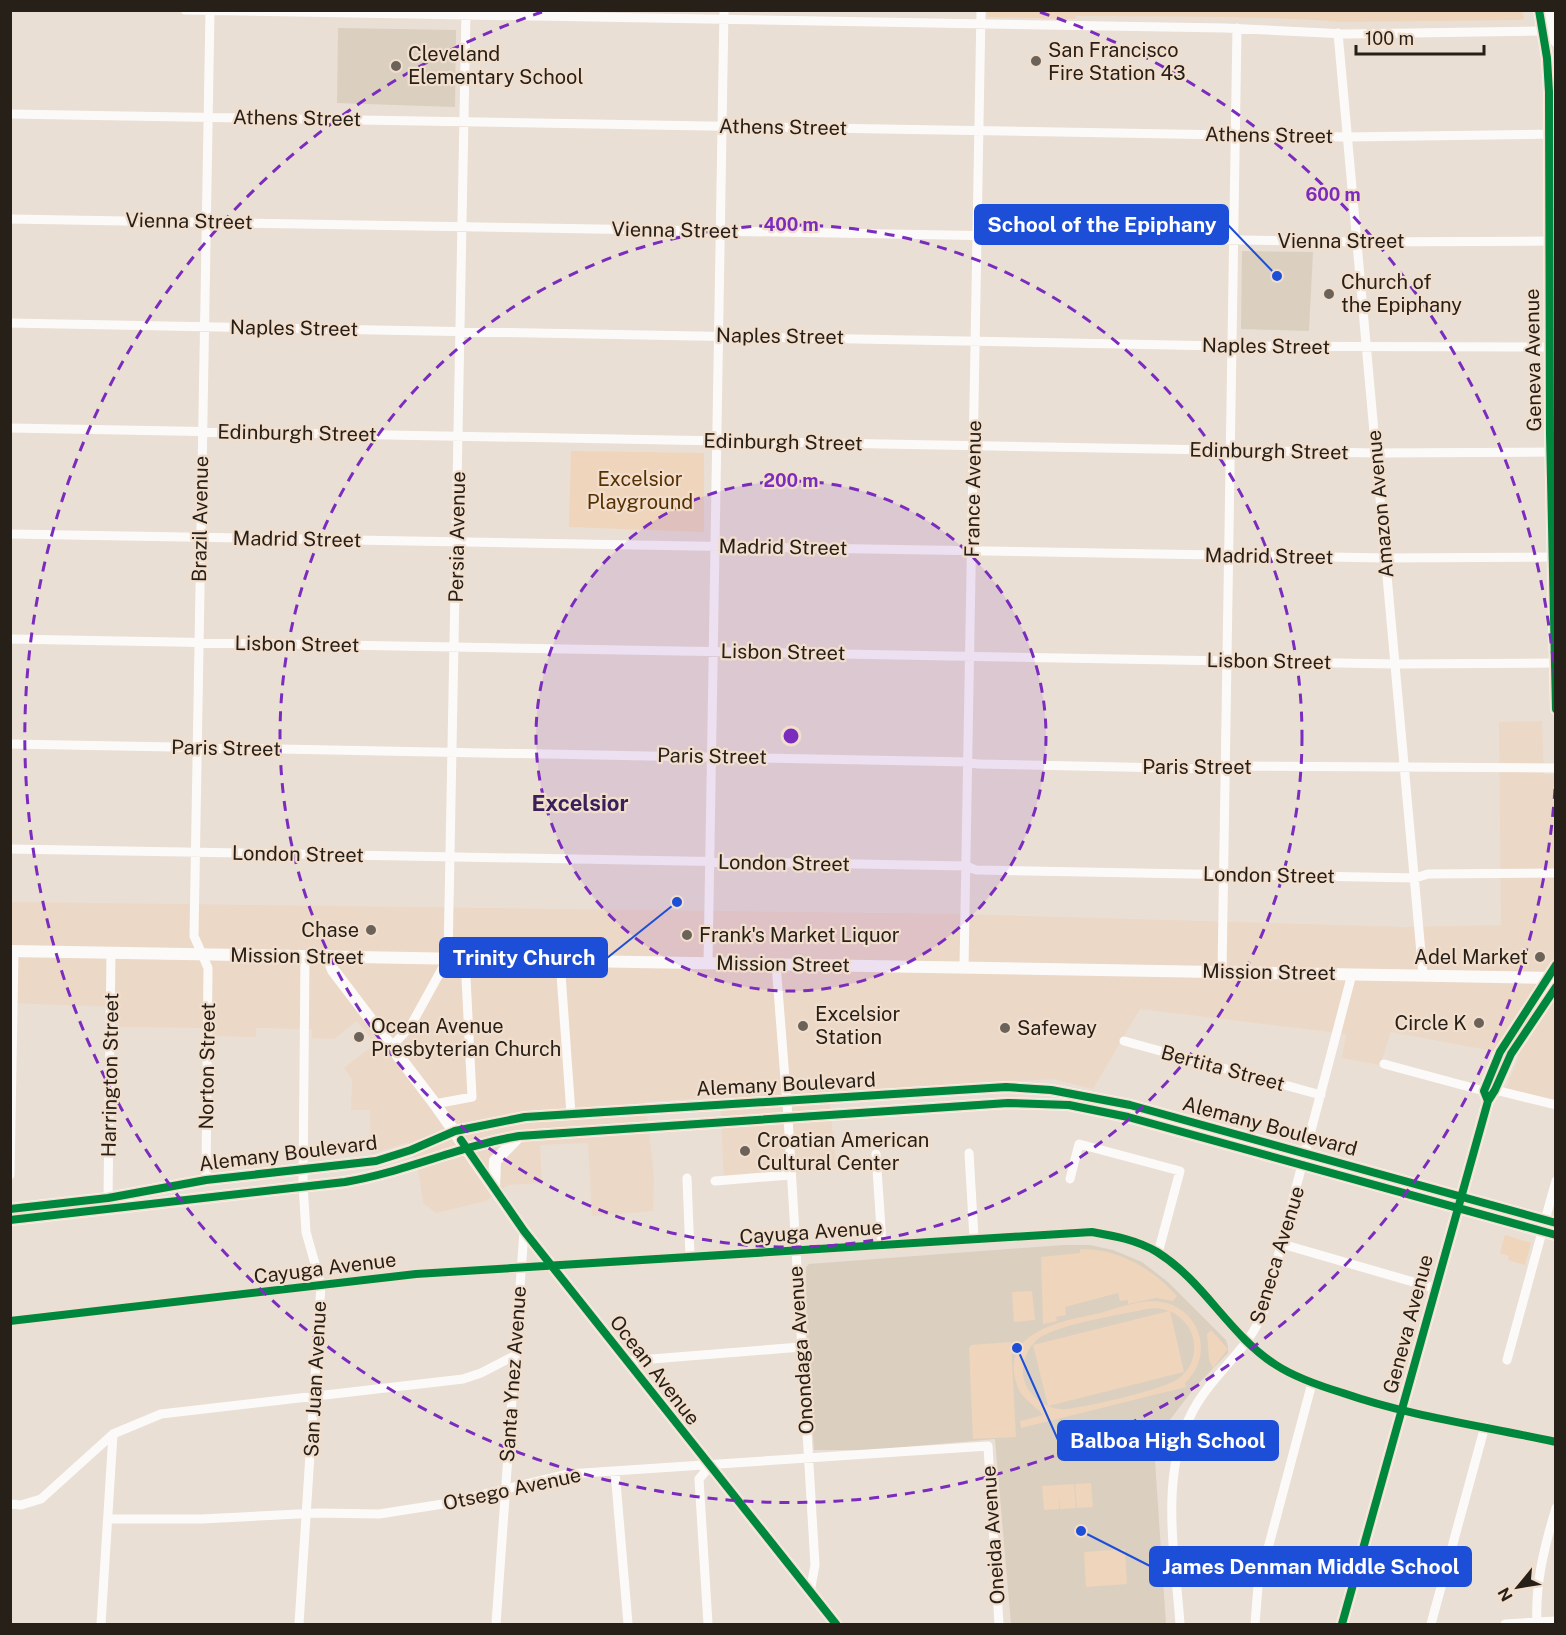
<svg xmlns="http://www.w3.org/2000/svg" width="1566" height="1635" viewBox="0 0 1566 1635" font-family="'Public Sans',sans-serif">
  <style>
    .built { fill: #ecd8c7 }
    .education { fill: #dbcfc0 }
    .green { fill: #eed5bc; fill-rule: evenodd }
    .lines { fill: none; stroke-linecap: round; stroke-linejoin: round }
    .minor { stroke: #fcfaf9; stroke-width: 9 }
    .major { stroke: #fcfaf9; stroke-width: 12 }
    .cycleway-casing { stroke: #f2decc; stroke-width: 11 }
    .cycleway { stroke: #00873e; stroke-width: 8 }
    .ring { fill: none; stroke: #7b2cbf; stroke-width: 3; stroke-dasharray: 10 8 }
    .poi-dot { fill: #6b635a; stroke: #f2decc; stroke-width: 2 }
    .labels { text-anchor: middle; dominant-baseline: central; stroke-width: 4.5; stroke-linejoin: round; paint-order: stroke }
    .poi-label { font-size: 20px; fill: #272019; stroke: #f2decc; text-anchor: start }
    .street-label { font-size: 20px; fill: #272019; stroke: #f2decc }
    .park-label { font-size: 20px; fill: #563000; stroke: #f2decc }
    .quarter-label { font-size: 22px; font-weight: bold; fill: #38205a; stroke: #f2decc }
    .centre { fill: #7b2cbf; stroke: #f2decc; stroke-width: 3 }
    .ring-label { font-size: 18px; text-anchor: middle; font-weight: bold; fill: #7b2cbf; stroke: #f2decc; stroke-width: 4.5; stroke-linejoin: round; paint-order: stroke }
    .leader { fill: none; stroke: #1d4ed8; stroke-width: 2 }
    .callout-dot { fill: #1d4ed8; stroke: #f2decc; stroke-width: 2 }
    .callout { fill: #1d4ed8; stroke: #1d4ed8; stroke-width: 2 }
    .callout-label { font-size: 21px; text-anchor: middle; font-weight: bold; fill: #fff }
  </style>
  <rect width="100%" height="100%" fill="#eadfd4"/>
  <path class="built" d="M1542 721 1544 774 1555 775V1099L1505 1090 1519 1056 1391 1032 1380 1065 1342 1058 1346 1034 1140 1009 1093 1089 1053 1079 828 1093 837 1169 724 1179 720 1097 646 1102 654 1178 653 1211 592 1216 588 1143 540 1145 542 1183 508 1185 486 1201 436 1213 423 1203 419 1175 409 1142 371 1154 370 1110H351L352 1079 344 1068 375 1044 357 1021 334 1039 312 1038V1029L256 1028V1037L214 1036V1028L119 1027V1007L11 1003V902L957 914 1407 927 1501 925 1499 722Z"/>
  <path class="education" d="M338 28 456 30 455 107 337 103Z
    M1242 251 1313 252 1309 331 1241 329Z
    M1063 1245H1090L1113 1250 1142 1262 1168 1282 1226 1340 1228 1347V1353L1195 1387 1169 1421 1153 1431 1166 1624H1011L995 1439 870 1450H814L807 1354 806 1267 809 1264Z"/>
  <path class="green" d="M987 11 1522 10 1524 18 1521 20 1343 22C1254 15 1165 17 1076 16L1075 19 987 17Z
    M571 451 704 453V532L569 527Z
    M1505 1235 1531 1243 1525 1265 1508 1260 1509 1256 1500 1253Z
    M1080 1249C1118 1248 1153 1269 1177 1296L1173 1301 1156 1298 1128 1304V1300L1120 1301 1118 1293 1065 1307 1066 1315 1056 1317 1057 1321 1043 1324 1041 1257 1080 1253Z
    M1032 1291 1035 1320 1014 1322 1012 1292Z
    M1154 1301C1198 1303 1217 1353 1185 1383L1186 1387 1021 1428 1020 1421 1043 1415C1035 1405 1024 1401 1018 1388 996 1331 1063 1321 1100 1313 1117 1308 1136 1301 1154 1301ZM1158 1308 1169 1311 1033 1345 1048 1406C1035 1400 1025 1389 1023 1375 1022 1360 1028 1347 1039 1338 1059 1324 1121 1315 1146 1309ZM1170 1311C1181 1317 1190 1325 1193 1338 1197 1354 1191 1370 1178 1379 1162 1390 1087 1407 1066 1409 1059 1410 1054 1408 1048 1406L1184 1372Z
    M1211 1330 1228 1349 1213 1368 1209 1360 1207 1334Z
    M1011 1342 1016 1437 973 1439 969 1348 971 1345Z
    M1091 1483 1093 1507 1077 1508 1075 1484Z
    M1074 1484 1076 1508 1060 1509 1059 1497V1509L1044 1510 1042 1486Z
    M1125 1549 1127 1584 1086 1587 1084 1552Z"/>
  <g class="lines">
    <path class="minor" d="M185 10 1225 28 1346 34 1547 31
      M1338 33 1423 975
      M10 114 1347 137 1556 134
      M10 219 1357 242 1556 241
      M10 323 1223 346 1550 347 1554 350
      M10 428 1376 453 1556 452
      M10 534 1385 558 1556 557
      M10 639 1395 664 1556 663
      M10 744 969 762 977 764 1215 769 1235 766 1556 768
      M10 849 967 866 976 870 1415 878 1428 874 1556 873
      M560 960 571 1114
      M708 963 724 10
      M776 964 788 1117 815 1565 810 1592
      M964 967 981 10
      M1222 972 1237 28
      M1124 1041 1321 1095
      M391 1047 410 1027 448 958 466 11
      M1384 1064 1484 1091 1495 1090 1556 1105
      M435 1104 472 1097 465 958
      M969 1153 974 1238
      M876 1154 882 1244
      M10 1175 14 951
      M687 1178 690 1256
      M1070 1179 1079 1144 1180 1171 1158 1253
      M206 1180 208 968 194 936 210 10
      M715 1181 790 1175
      M108 1198 111 952
      M1545 1220 1556 1181
      M1282 1244 1434 1288
      M10 1321 416 1274 1092 1232C1115 1236 1137 1240 1157 1252 1204 1281 1229 1335 1276 1365 1296 1378 1320 1386 1343 1393 1412 1417 1484 1426 1556 1442
      M1507 1360 1542 1232
      M627 1361 801 1347
      M615 1471 628 1624
      M10 1504 21 1505 41 1499 113 1434 161 1414 463 1379 481 1373 514 1356
      M109 1519H202L318 1513 379 1514 443 1504 568 1474 988 1446 999 1624
      M101 1624 113 1434
      M299 1624 321 1285 306 1232 303 1185 305 956
      M496 1624 524 1231
      M708 1624 699 1479 710 1466
      M1180 1624C1175 1551 1157 1467 1198 1402 1219 1368 1249 1349 1264 1310L1352 974
      M1255 1624 1258 1586 1312 1383
      M1431 1624 1485 1426
      M1505 1624 1556 1621
      M1537 1624C1535 1583 1544 1548 1556 1508"/>
    <path class="major" d="M1539 10 1547 58 1549 92 1550 434 1556 709
      M1549 10 1556 41
      M10 951 1556 978
      M328 956 333 970 435 1104 524 1231 836 1624
      M1488 1101 1484 1091 1500 1052 1556 965
      M494 1188 495 1161 519 1136
      M10 1209 108 1198 206 1180 376 1161 411 1150 455 1131 525 1117 1006 1087 1051 1090 1130 1105 1556 1223
      M10 1220 345 1182C405 1172 459 1146 519 1136L1008 1103 1069 1105 1128 1117 1556 1235
      M1342 1624 1488 1101 1495 1090 1511 1054 1556 987"/>
    <defs>
      <path id="cycleway" d="M1539 10 1547 58 1549 92 1550 434 1556 709
        M1488 1101 1484 1091 1500 1052 1556 965
        M461 1140 524 1231 836 1624
        M10 1209 108 1198 206 1180 376 1161 411 1150 455 1131 525 1117 1006 1087 1051 1090 1130 1105 1556 1223
        M10 1220 345 1182C405 1172 459 1146 519 1136L1008 1103 1069 1105 1128 1117 1556 1235
        M10 1321 416 1274 1092 1232C1115 1236 1137 1240 1157 1252 1204 1281 1229 1335 1276 1365 1296 1378 1320 1386 1343 1393 1412 1417 1484 1426 1556 1442
        M1342 1624 1488 1101 1495 1090 1511 1054 1556 987"/>
    </defs>
    <use href="#cycleway" class="cycleway-casing"/>
    <use href="#cycleway" class="cycleway"/>
  </g>
  <circle cx="791" cy="736" r="255" fill="#7b2cbf" fill-opacity=".12"/>
  <g class="ring">
    <circle cx="791" cy="736" r="255"/>
    <circle cx="791" cy="736" r="511"/>
    <path d="M1555 789A766 766 0 1 1 542 12M1040 12A766 766 0 0 1 1555 683"/>
  </g>
  <g class="poi-dot">
    <circle cx="1036" cy="61" r="6"/>
    <circle cx="396" cy="66" r="6"/>
    <circle cx="1329" cy="294" r="6"/>
    <circle cx="371" cy="930" r="6"/>
    <circle cx="687" cy="935" r="6"/>
    <circle cx="1540" cy="957" r="6"/>
    <circle cx="1479" cy="1023" r="6"/>
    <circle cx="803" cy="1026" r="6"/>
    <circle cx="1005" cy="1028" r="6"/>
    <circle cx="359" cy="1037" r="6"/>
    <circle cx="745" cy="1151" r="6"/>
  </g>
  <g class="labels">
    <g class="poi-label">
      <text x="1048" y="50">San Francisco<tspan x="1048" dy="23">Fire Station 43</tspan></text>
      <text x="408" y="54">Cleveland<tspan x="408" dy="23">Elementary School</tspan></text>
      <text x="1341" y="282">Church of<tspan x="1341" dy="23">the Epiphany</tspan></text>
      <text x="359" y="930" text-anchor="end">Chase</text>
      <text x="699" y="935">Frank's Market Liquor</text>
      <text x="1528" y="957" text-anchor="end">Adel Market</text>
      <text x="815" y="1014">Excelsior<tspan x="815" dy="23">Station</tspan></text>
      <text x="1467" y="1023" text-anchor="end">Circle K</text>
      <text x="371" y="1026">Ocean Avenue<tspan x="371" dy="23">Presbyterian Church</tspan></text>
      <text x="1017" y="1028">Safeway</text>
      <text x="757" y="1140">Croatian American<tspan x="757" dy="23">Cultural Center</tspan></text>
    </g>
    <g class="street-label">
      <text transform="translate(297 118) rotate(1)">Athens Street</text>
      <text transform="translate(783 127) rotate(1)">Athens Street</text>
      <text transform="translate(1269 135) rotate(1)">Athens Street</text>
      <text transform="translate(189 221) rotate(1)">Vienna Street</text>
      <text transform="translate(675 230) rotate(1)">Vienna Street</text>
      <text x="1341" y="241">Vienna Street</text>
      <text transform="translate(294 328) rotate(1)">Naples Street</text>
      <text transform="translate(780 336) rotate(1)">Naples Street</text>
      <text transform="translate(1266 346) rotate(1)">Naples Street</text>
      <text transform="translate(1533 360) rotate(-91)">Geneva Avenue</text>
      <text transform="translate(297 433) rotate(1)">Edinburgh Street</text>
      <text transform="translate(783 442) rotate(1)">Edinburgh Street</text>
      <text transform="translate(1269 451) rotate(1)">Edinburgh Street</text>
      <text transform="translate(973 489) rotate(-89)">France Avenue</text>
      <text transform="translate(1380 504) rotate(-95)">Amazon Avenue</text>
      <text transform="translate(200 519) rotate(-89)">Brazil Avenue</text>
      <text transform="translate(457 537) rotate(-89)">Persia Avenue</text>
      <text transform="translate(297 539) rotate(1)">Madrid Street</text>
      <text transform="translate(783 547) rotate(1)">Madrid Street</text>
      <text transform="translate(1269 556) rotate(1)">Madrid Street</text>
      <text transform="translate(297 644) rotate(1)">Lisbon Street</text>
      <text transform="translate(783 652) rotate(1)">Lisbon Street</text>
      <text transform="translate(1269 661) rotate(1)">Lisbon Street</text>
      <text transform="translate(226 748) rotate(1)">Paris Street</text>
      <text transform="translate(712 756) rotate(1)">Paris Street</text>
      <text x="1197" y="767">Paris Street</text>
      <text transform="translate(298 854) rotate(1)">London Street</text>
      <text transform="translate(784 863) rotate(1)">London Street</text>
      <text transform="translate(1269 875) rotate(1)">London Street</text>
      <text transform="translate(297 956) rotate(1)">Mission Street</text>
      <text transform="translate(783 964) rotate(1)">Mission Street</text>
      <text transform="translate(1269 972) rotate(1)">Mission Street</text>
      <text transform="translate(207 1066) rotate(-89)">Norton Street</text>
      <text transform="translate(1223 1068) rotate(15)">Bertita Street</text>
      <text transform="translate(110 1075) rotate(-89)">Harrington Street</text>
      <text transform="translate(786 1084) rotate(-3)">Alemany Boulevard</text>
      <text transform="translate(1270 1126) rotate(15)">Alemany Boulevard</text>
      <text transform="translate(288 1153) rotate(-7)">Alemany Boulevard</text>
      <text transform="translate(811 1232) rotate(-4)">Cayuga Avenue</text>
      <text transform="translate(1277 1255) rotate(-73)">Seneca Avenue</text>
      <text transform="translate(325 1268) rotate(-7)">Cayuga Avenue</text>
      <text transform="translate(1408 1324) rotate(-75)">Geneva Avenue</text>
      <text transform="translate(801 1350) rotate(-94)">Onondaga Avenue</text>
      <text transform="translate(655 1370) rotate(52)">Ocean Avenue</text>
      <text transform="translate(513 1374) rotate(-86)">Santa Ynez Avenue</text>
      <text transform="translate(315 1379) rotate(-87)">San Juan Avenue</text>
      <text transform="translate(512 1489) rotate(-12)">Otsego Avenue</text>
      <text transform="translate(993 1535) rotate(-94)">Oneida Avenue</text>
    </g>
    <g class="park-label">
      <text x="640" y="479">Excelsior<tspan x="640" dy="23">Playground</tspan></text>
    </g>
    <g class="quarter-label">
      <text x="580" y="803">Excelsior</text>
    </g>
  </g>
  <circle cx="791" cy="736" r="9" class="centre"/>
  <g class="ring-label">
    <text x="1333" y="201">600 m</text>
    <text x="791" y="231">400 m</text>
    <text x="791" y="487">200 m</text>
  </g>
  <path class="leader" d="M1277 276L1228 225M677 902L607 958M1017 1348L1058 1440M1081 1531L1150 1566"/>
  <g class="callout-dot">
    <circle cx="1277" cy="276" r="6"/>
    <circle cx="677" cy="902" r="6"/>
    <circle cx="1017" cy="1348" r="6"/>
    <circle cx="1081" cy="1531" r="6"/>
  </g>
  <g class="callout">
    <rect x="975" y="205" width="253" height="39" rx="6"/>
    <rect x="440" y="938" width="167" height="39" rx="6"/>
    <rect x="1058" y="1421" width="220" height="39" rx="6"/>
    <rect x="1150" y="1547" width="321" height="39" rx="6"/>
  </g>
  <g class="callout-label">
    <text x="1102" y="232">School of the Epiphany</text>
    <text x="524" y="965">Trinity Church</text>
    <text x="1168" y="1448">Balboa High School</text>
    <text x="1311" y="1574">James Denman Middle School</text>
  </g>
  <rect width="1566" height="1635" fill="none" stroke="#272019" stroke-width="24"/>
  <g transform="translate(1518 1587) rotate(240)" stroke="#f2decc" stroke-width="4.5" paint-order="stroke">
  <path d="M0-4.5L10 22L0 15L-10 22Z" fill="#272019"/>
  <text y="-9" font-size="16" font-weight="bold" text-anchor="middle" fill="#272019">N</text>
  </g>
  <path d="M1356 45v9h128v-9" fill="none" stroke="#272019" stroke-width="3"/>
  <text x="1365" y="45" font-size="18" fill="#272019" stroke="#f2decc" stroke-width="4.5" paint-order="stroke">100 m</text>
</svg>
